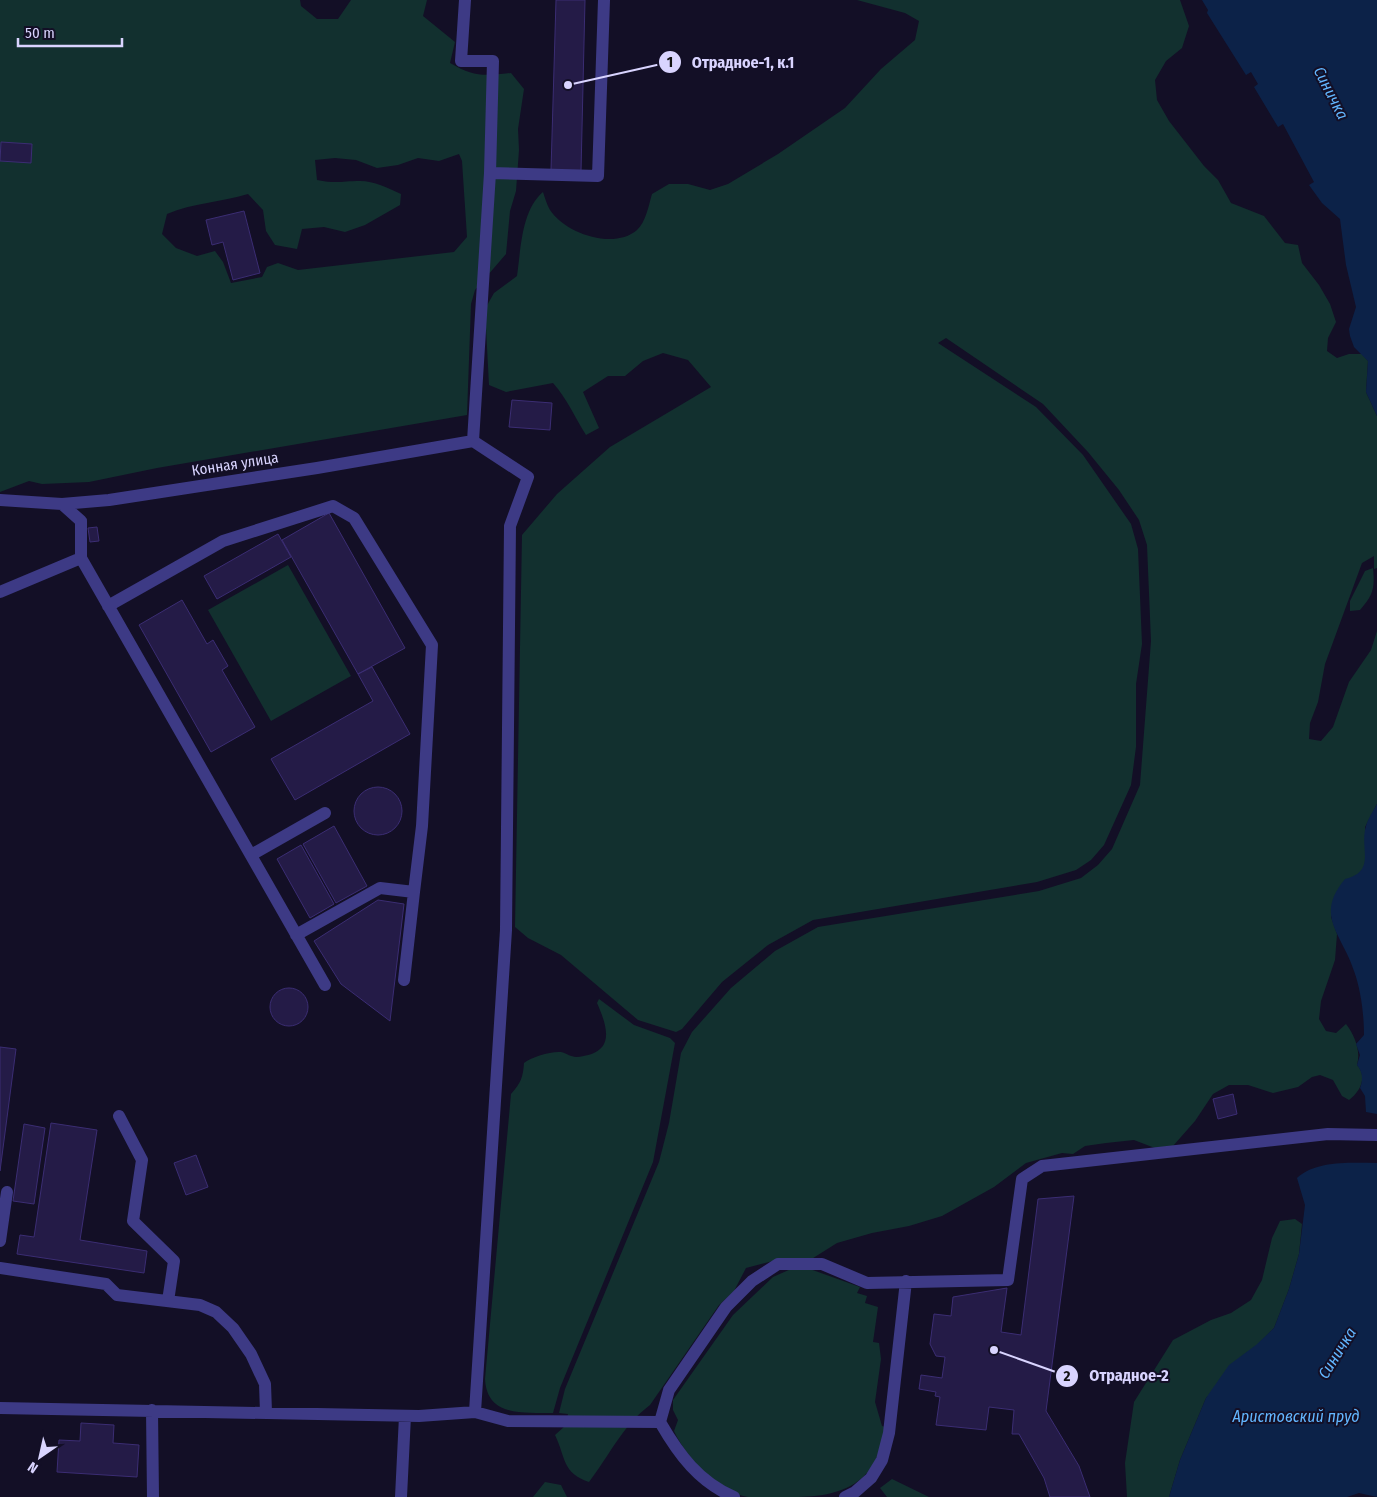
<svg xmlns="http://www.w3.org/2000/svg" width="1377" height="1497" viewBox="0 0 1377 1497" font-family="'Fira Sans Condensed',sans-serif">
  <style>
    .green { fill: #12302f; fill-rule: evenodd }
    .water { fill: #0c2248 }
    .building { fill: #241b47; stroke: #3b2d73 }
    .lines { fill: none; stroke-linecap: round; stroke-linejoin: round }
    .minor { stroke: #3d3a85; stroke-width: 12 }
    .labels { text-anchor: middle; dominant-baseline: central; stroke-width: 4; stroke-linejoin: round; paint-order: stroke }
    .street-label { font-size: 15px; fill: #d9d4ff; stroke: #130f26 }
    .water-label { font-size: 16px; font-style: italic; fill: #62b6ff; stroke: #130f26 }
    .leader { fill: none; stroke: #d9d4ff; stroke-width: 2 }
    .callout-dot { fill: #d9d4ff; stroke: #130f26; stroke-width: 2 }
    .mark-label { font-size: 15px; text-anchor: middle; font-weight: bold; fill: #111 }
    .callout-label { font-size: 16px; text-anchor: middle; font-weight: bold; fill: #d9d4ff; stroke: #130f26; stroke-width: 4; stroke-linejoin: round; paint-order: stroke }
  </style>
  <rect width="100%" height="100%" fill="#130f26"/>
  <path class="green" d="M0 0H300L301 6 317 19H338L351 0H427L423 16 455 42 450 63C474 77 483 76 511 73L524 89 518 129 519 150 516 191 510 211 506 254 475 290 471 304 467 415 157 468 89 482 42 484 29 481 0 492ZM459 154 462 161 467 237 454 252 298 270 278 263 267 267 262 277 231 283 223 262 215 251 197 256 176 248 162 234 167 214C193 203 221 202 248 194L263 210 266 231 275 245 297 249 302 229 324 227 345 232 365 225 400 205 401 194C388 188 374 181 360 181 342 181 337 184 317 180L315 160 335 158 356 160 377 168 398 165 418 158 439 161Z
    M857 0H1180L1189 26 1182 48 1166 61 1155 80 1157 100 1169 121 1204 166 1218 180 1231 203 1264 216 1285 243 1298 245 1302 263 1319 285 1330 304 1336 322 1328 338 1327 351 1337 358 1349 354H1362L1368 361 1366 392 1377 416V568L1374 569V556L1362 563 1325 664 1318 702 1310 723 1309 739 1321 741 1333 727 1349 682 1371 650 1377 631V804L1365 827 1367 857 1363 869 1355 877 1331 917 1337 934 1335 960 1321 1001 1319 1019 1326 1031 1336 1033 1346 1024C1355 1036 1361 1051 1357 1065 1368 1077 1360 1092 1349 1100L1342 1096 1333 1080 1320 1075 1312 1077 1298 1087 1273 1093 1248 1085H1229L1213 1094 1195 1121 1173 1146 1160 1150 1134 1140 1106 1143 1085 1146 1073 1154 1062 1153 1026 1163 994 1187 942 1216 909 1226 872 1233 837 1243 810 1260H777L746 1268 734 1291 719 1305 650 1405C623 1425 609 1456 589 1482 562 1473 566 1458 555 1435L565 1426 568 1414 559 1413 565 1389 659 1162 669 1123 681 1053 692 1032 731 988 775 951 818 927 1039 891 1081 878 1098 865 1112 849 1140 785 1151 641 1147 545 1139 520 1119 490 1088 452 1043 404 946 338 938 343 1036 407 1083 455 1131 524 1138 549 1142 644 1136 684V747L1131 785 1104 845 1091 860 1076 870 1037 882 813 920 768 945 722 982 682 1029 676 1032 638 1020 561 955 528 938 515 927 522 535 557 494 610 447 711 387 688 360 663 353 643 361 625 376H608L583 392 599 428 586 435C574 416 568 400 553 383L506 392 489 385 485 309 494 293 517 276C521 249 521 211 543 192 545 198 547 205 550 210 566 234 614 250 637 230 646 222 649 204 652 194L669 184H688L710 190 728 184 778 154 845 108 881 69 915 40 919 21 905 13Z
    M288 565 351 676 271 721 208 610Z
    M1373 568C1375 589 1373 595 1360 610L1350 611V601L1365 571Z
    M599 999 634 1025 670 1038 675 1043 653 1162 560 1388 553 1413C525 1412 487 1418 485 1379L511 1094C521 1083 523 1077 524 1063 531 1057 551 1051 561 1052 566 1053 571 1057 576 1057 615 1054 609 1030 597 1003Z
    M1295 1219 1302 1224 1299 1254 1289 1289 1274 1328 1206 1398 1180 1460 1169 1497H1127L1125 1463 1134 1402 1173 1340 1211 1320 1231 1313 1251 1300 1262 1280 1272 1238 1280 1221Z
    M807 1268 860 1287 857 1293 867 1296 865 1303 878 1307 873 1342 879 1343 881 1359 875 1402 882 1426 886 1427C882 1445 877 1465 862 1478 843 1494 818 1497 794 1497 779 1497 763 1497 748 1497 717 1492 686 1457 674 1431L678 1420 673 1410V1400L733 1315 773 1277 791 1269Z
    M892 1479 929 1497H887L880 1488Z
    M545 1482 561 1485 567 1497H533Z"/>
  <path class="water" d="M1202 0H1377V416L1366 392 1368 361 1354 347 1350 336 1349 329 1356 307 1346 265 1340 219 1322 203 1309 185 1314 182 1283 124 1278 127 1254 87 1258 84 1251 72 1246 75 1207 13 1208 10Z
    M1377 804V1114L1366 1112 1365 1096 1360 1088C1363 1080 1363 1072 1357 1065L1360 1055 1356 1044 1364 1035C1364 1015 1361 990 1354 971 1342 934 1314 916 1345 879 1377 871 1359 849 1366 826 1368 819 1373 811 1377 804Z
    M1377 1163V1497L1359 1493 1347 1497H1169L1180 1460 1206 1398 1229 1365 1256 1345 1274 1328 1289 1289 1299 1254 1305 1205 1297 1178C1317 1160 1351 1163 1377 1163Z"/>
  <path class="building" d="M556 0H585L581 171 551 170Z
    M1 142 32 144 31 163 0 161Z
    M244 211 260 273 233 280 223 242 212 245 206 220Z
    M512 400 552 403 550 430 509 427Z
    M329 513 405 648 358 674 282 540Z
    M97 527 99 541 90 542 88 528Z
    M278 534 291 557 217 599 204 576Z
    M182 600 207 644 213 640 228 666 222 670 255 727 211 752 139 625Z
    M372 667 410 734 295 800 271 759 373 701 358 674Z
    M354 811a24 24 0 1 1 48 0a24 24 0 1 1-48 0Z
    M334 826 367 886 336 903 303 844Z
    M301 845 334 904 310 918 277 859Z
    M378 900 404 904 390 1021 341 984 314 941Z
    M270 1007a19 19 0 1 1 38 0a19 19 0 1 1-38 0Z
    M0 1047 16 1049 0 1171Z
    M1233 1094 1237 1114 1218 1119 1213 1099Z
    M51 1123 97 1130 80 1240 147 1251 144 1273 17 1254 20 1235 34 1237Z
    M24 1124 45 1128 34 1204 13 1201Z
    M196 1155 208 1187 186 1195 174 1163Z
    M1074 1196 1046 1411 1079 1466 1090 1497H1050L1044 1478 1019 1434H1012L1014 1410 989 1407 986 1430 936 1425 940 1397 935 1396 936 1392 919 1389 921 1375 942 1378 945 1357 936 1356 930 1344 934 1314 951 1316 953 1297 1007 1288 1001 1332 1021 1335 1038 1199Z
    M81 1423 114 1425 113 1443 139 1445 137 1477 57 1472 59 1440 80 1441Z"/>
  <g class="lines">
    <path class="minor" d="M465 0 461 61H493L490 173 473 441
      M490 173 598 176 604 0
      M473 441 528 477 510 526 506 930 475 1412
      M0 500 62 504 109 500 317 468 473 441
      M81 558 325 985
      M0 592 81 558V521L62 504
      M108 606 223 541 333 506 354 518 432 645 422 826 414 892
      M251 855 325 813
      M296 935 380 888 414 892 404 980
      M119 1116 142 1160 133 1221 174 1261 168 1301
      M0 1241 7 1192
      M0 1268 106 1284 117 1295 200 1305 216 1312 233 1328 251 1354 265 1384 266 1412
      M0 1408 419 1416 475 1412 508 1421 660 1422 669 1390 726 1307 752 1281 778 1264H822L867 1283 1008 1280 1022 1179 1042 1166 1328 1134 1377 1135
      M152 1410 153 1497
      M660 1422C679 1455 699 1482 734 1497
      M401 1497 405 1416
      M845 1497 855 1492 871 1478 882 1460 889 1433 906 1281"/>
  </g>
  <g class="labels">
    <g class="street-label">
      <text transform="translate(235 464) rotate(-9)">Конная улица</text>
    </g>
    <g class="water-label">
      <text transform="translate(1331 93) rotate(63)">Синичка</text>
      <text transform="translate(1337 1353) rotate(-58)">Синичка</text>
      <text x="1296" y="1416">Аристовский пруд</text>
    </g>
  </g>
  <path class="leader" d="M568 85L670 62M994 1350L1067 1376"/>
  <g class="callout-dot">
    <circle cx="568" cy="85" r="5"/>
    <circle cx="994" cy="1350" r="5"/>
    <circle cx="670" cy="62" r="12"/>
    <circle cx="1067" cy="1376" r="12"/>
  </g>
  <g class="mark-label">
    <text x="670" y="67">1</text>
    <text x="1067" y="1381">2</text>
  </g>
  <g class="callout-label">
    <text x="743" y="68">Отрадное-1, к.1</text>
    <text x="1129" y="1381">Отрадное-2</text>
  </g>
  <g transform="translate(40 1457) rotate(214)" stroke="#130f26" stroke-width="4" paint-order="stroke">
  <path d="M0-4L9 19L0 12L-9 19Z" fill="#d9d4ff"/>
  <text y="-8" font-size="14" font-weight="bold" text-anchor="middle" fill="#d9d4ff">N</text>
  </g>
  <path d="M18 38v8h104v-8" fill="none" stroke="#d9d4ff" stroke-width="2.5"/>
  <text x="25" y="38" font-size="15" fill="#d9d4ff" stroke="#130f26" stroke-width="4" paint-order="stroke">50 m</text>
</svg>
